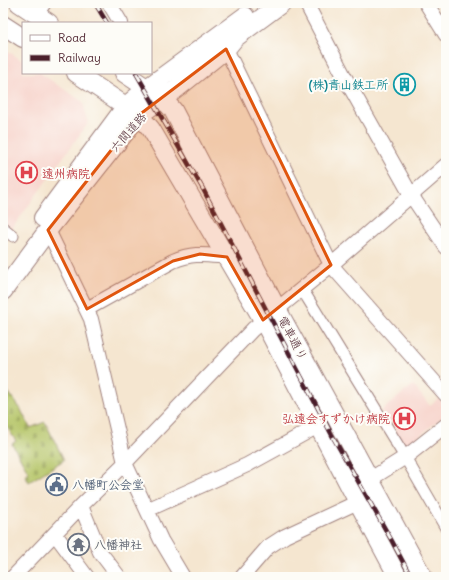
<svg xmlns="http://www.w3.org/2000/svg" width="449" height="580" viewBox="0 0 449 580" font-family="Delius,'Klee One',sans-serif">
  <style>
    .built { fill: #f7d1c9 }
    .cemetery { fill: url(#cemetery-stones); stroke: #807249 }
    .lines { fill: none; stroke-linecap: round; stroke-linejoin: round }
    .pedestrian-casing { stroke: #a0827e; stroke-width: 13 }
    .minor-casing { stroke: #a0827e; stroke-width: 16 }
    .tertiary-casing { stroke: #a0827e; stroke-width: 20 }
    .pedestrian { stroke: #fff; stroke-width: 11 }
    .minor { stroke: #fff; stroke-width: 14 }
    .tertiary { stroke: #fff; stroke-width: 18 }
    .rail-casing { stroke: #4a1f2b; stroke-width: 4.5 }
    .rail { stroke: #fdfcf7; stroke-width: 3; stroke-dasharray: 9; stroke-linecap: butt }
    .marked { fill: #e0560e; fill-opacity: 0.2; stroke: #e0560e; stroke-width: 3; stroke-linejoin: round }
    .labels { text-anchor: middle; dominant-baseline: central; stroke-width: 4; stroke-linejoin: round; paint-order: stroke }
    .culture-label { font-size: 12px; font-weight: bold; fill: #0d838f; stroke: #fdfcf7; text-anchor: end }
    .street-label { font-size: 12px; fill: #4a1f2b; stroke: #fdfcf7 }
    .health-label { font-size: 12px; font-weight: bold; fill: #be3a42; stroke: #fdfcf7; text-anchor: start }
    .service-label { font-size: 12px; font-weight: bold; fill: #4e5e75; stroke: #fdfcf7; text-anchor: start }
    .worship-label { font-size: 12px; font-weight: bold; fill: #5b616d; stroke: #fdfcf7; text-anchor: start }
  </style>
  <defs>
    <pattern id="cemetery-stones" width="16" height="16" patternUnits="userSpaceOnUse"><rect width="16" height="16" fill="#b5c567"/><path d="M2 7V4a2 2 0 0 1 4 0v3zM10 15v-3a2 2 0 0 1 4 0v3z" fill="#9da95a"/></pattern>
  </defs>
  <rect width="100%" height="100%" fill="#fdfcf7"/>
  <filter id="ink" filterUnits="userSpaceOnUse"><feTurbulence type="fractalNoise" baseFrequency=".025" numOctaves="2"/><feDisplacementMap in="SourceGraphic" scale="8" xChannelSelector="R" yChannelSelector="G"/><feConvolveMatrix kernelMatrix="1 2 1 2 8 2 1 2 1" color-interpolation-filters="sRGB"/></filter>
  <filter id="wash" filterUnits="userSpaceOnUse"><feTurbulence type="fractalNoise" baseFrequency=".012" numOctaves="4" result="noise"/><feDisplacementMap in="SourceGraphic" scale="16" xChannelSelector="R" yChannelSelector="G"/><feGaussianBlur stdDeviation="0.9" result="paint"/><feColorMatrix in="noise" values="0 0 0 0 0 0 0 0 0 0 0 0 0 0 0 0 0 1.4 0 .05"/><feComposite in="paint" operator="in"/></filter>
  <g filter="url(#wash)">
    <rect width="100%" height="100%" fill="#f5e6d0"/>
    <path class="built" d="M3 48 23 61V73H40L83 102 88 123 11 230 3 224Z
      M413 385 430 406 439 398 446 407V414L406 447 394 432 396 429 381 411Z"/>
    <path class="cemetery" d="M3 385 20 408 30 428 45 422 64 460 29 482 25 476 29 473 12 444 16 441 7 427 3 429Z"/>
  </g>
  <g filter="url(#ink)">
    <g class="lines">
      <defs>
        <path id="pedestrian" d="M3 228 13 236
          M302 289 405 457 446 528"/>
        <path id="minor" d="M109 3 121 23
          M306 3 344 76 411 195 446 247
          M426 3 446 35
          M36 14 44 3
          M226 49 331 265 446 395
          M48 230 91 319 125 463 161 540 183 577
          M87 309 173 261C194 252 205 255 227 257
          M369 480 407 456 446 425
          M81 506 100 552 119 577
          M147 510 247 465 318 426
          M55 534 87 577
          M13 577 81 506 125 463 253 329 331 265 446 165
          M242 577 268 547 285 536 358 502"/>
        <path id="tertiary" d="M19 3 49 23
          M3 25 23 38
          M76 73 139 115 151 129 263 320 358 502 398 577
          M124 73 163 99 173 110 277 309 423 577
          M43 218 126 106 147 88 245 16
          M3 291 48 230 139 115 175 90 226 49 235 38 282 3"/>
      </defs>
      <use href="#pedestrian" class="pedestrian-casing"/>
      <use href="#minor" class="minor-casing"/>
      <use href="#tertiary" class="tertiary-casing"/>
      <use href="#pedestrian" class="pedestrian"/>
      <use href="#minor" class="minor"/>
      <use href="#tertiary" class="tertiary"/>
      <defs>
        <path id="rail" d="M95 3 107 23
          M136 73 203 189 334 439 392 541 411 577"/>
      </defs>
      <use href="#rail" class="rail-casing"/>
      <use href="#rail" class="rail"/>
    </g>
  </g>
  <path class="marked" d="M226 49 331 265 263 320 227 257 200 254 173 261 87 309 48 230 139 115Z"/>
  <defs>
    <symbol id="building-ring" viewBox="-11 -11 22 22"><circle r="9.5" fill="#fdfcf7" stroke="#0f9aa8" stroke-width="1.5"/><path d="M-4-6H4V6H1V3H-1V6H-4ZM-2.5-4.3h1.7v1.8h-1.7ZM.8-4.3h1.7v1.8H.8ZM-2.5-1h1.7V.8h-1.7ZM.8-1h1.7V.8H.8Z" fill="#0f9aa8"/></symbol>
    <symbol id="hospital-ring" viewBox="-11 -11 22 22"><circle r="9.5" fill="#fdfcf7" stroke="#e0444e" stroke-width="1.5"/><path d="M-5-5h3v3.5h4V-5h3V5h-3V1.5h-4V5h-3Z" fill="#e0444e"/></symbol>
    <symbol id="civic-ring" viewBox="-11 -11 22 22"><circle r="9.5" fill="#fdfcf7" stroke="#5c6f8a" stroke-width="1.5"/><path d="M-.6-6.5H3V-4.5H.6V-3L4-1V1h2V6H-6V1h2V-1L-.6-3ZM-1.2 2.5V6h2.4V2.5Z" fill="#5c6f8a"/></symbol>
    <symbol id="temple-ring" viewBox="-11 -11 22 22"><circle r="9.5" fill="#fdfcf7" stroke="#6b7280" stroke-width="1.5"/><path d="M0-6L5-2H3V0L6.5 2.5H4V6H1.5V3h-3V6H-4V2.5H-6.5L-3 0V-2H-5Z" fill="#6b7280"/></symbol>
  </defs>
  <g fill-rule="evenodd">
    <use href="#building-ring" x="392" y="72" width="25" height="25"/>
    <use href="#hospital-ring" x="14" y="160" width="25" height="25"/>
    <use href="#hospital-ring" x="392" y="406" width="25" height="25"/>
    <use href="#civic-ring" x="44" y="472" width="25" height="25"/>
    <use href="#temple-ring" x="66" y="532" width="25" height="25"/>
  </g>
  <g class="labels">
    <g class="culture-label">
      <text x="388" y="84">(株)青山鉄工所</text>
    </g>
    <g class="street-label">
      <text transform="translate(128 132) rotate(-49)">六間道路</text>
      <text transform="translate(293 338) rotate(62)">電車通り</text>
    </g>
    <g class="health-label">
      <text x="42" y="173">遠州病院</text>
      <text x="390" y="418" text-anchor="end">弘遠会すずかけ病院</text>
    </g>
    <g class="service-label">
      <text x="72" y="484">八幡町公会堂</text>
    </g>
    <g class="worship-label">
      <text x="94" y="544">八幡神社</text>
    </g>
  </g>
  <rect width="449" height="580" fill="none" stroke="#fdfcf7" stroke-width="16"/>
  <rect x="22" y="22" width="130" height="52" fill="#fdfcf7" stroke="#b5a4a5"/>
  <rect x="30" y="35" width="20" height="6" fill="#ffffff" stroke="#b5a4a5"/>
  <text x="58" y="42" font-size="12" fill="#4a1f2b">Road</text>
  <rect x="30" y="55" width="20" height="6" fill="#4a1f2b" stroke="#b5a4a5"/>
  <text x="58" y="62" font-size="12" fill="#4a1f2b">Railway</text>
</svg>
